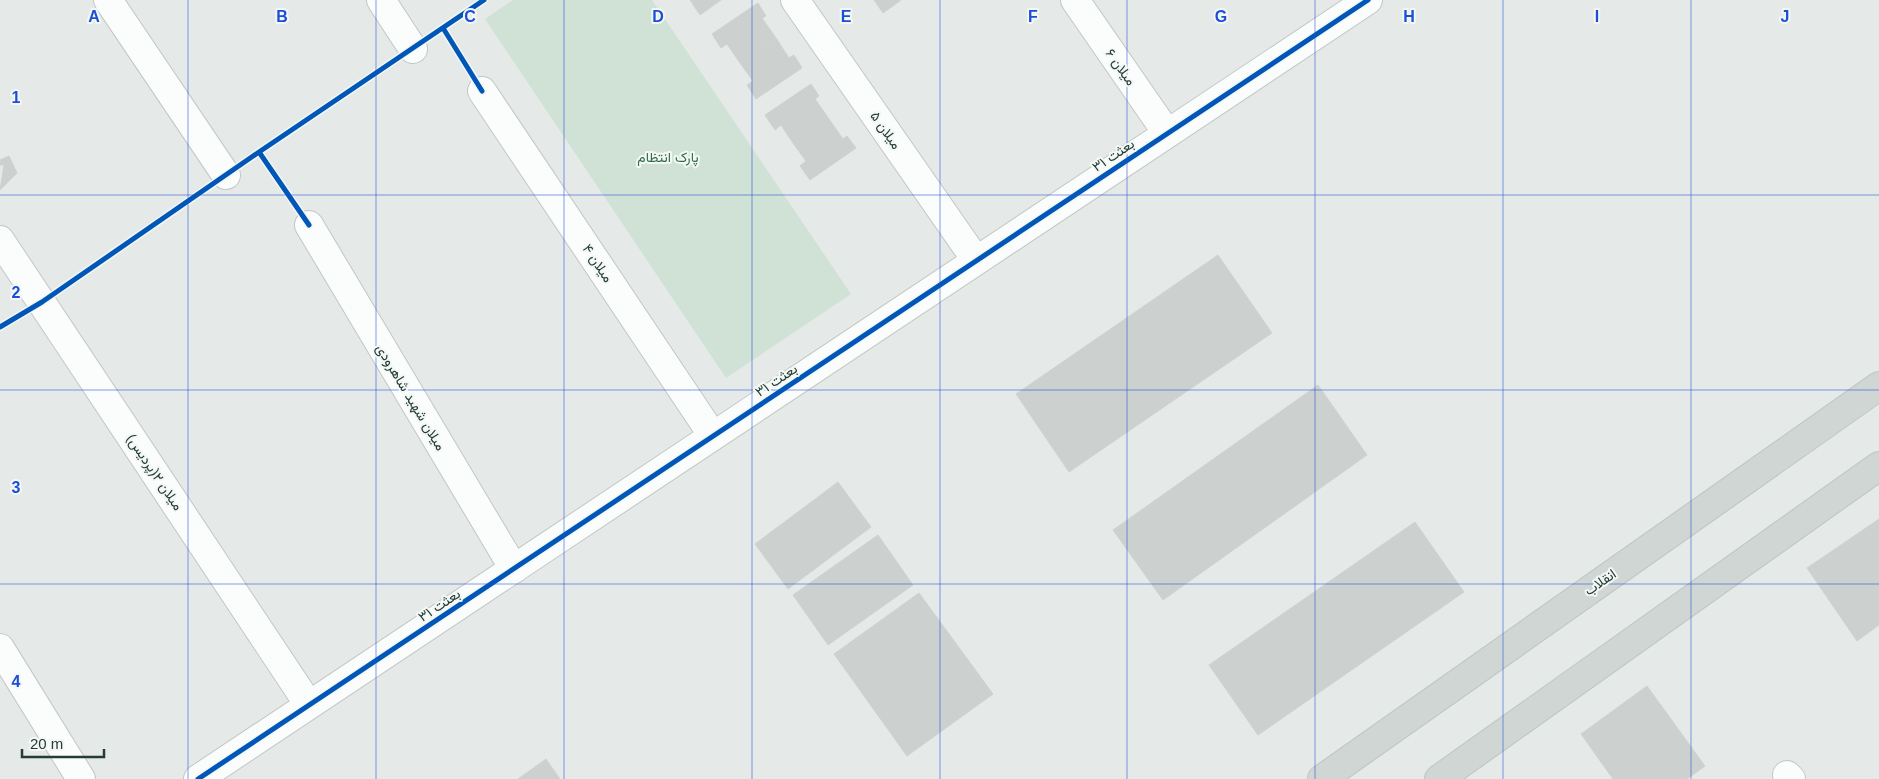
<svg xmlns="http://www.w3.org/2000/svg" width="1879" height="779" viewBox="0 0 1879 779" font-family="Helvetica,Vazirmatn,sans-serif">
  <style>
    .green { fill: #d0e1d5 }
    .building { fill: #ccd1cf; stroke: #ced3d1 }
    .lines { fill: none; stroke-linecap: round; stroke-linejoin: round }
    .minor-casing { stroke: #c2c7c5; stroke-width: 30 }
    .major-casing { stroke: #bdc5c3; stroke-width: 30 }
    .minor { stroke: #fbfcfc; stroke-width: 28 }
    .major { stroke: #cfd6d3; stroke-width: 28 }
    .cycleway-casing { stroke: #f3f8f6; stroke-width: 8 }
    .cycleway { stroke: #0057b8; stroke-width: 5 }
    .grid { fill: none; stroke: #1d4ed8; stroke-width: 1; stroke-opacity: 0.55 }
    .labels { text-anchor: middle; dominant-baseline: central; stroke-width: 4; stroke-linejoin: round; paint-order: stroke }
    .street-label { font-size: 14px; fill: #253b35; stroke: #f3f8f6 }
    .park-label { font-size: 14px; fill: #336e48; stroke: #f3f8f6 }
    .grid-label { font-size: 16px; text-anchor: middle; font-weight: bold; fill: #1d4ed8; stroke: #f3f8f6; stroke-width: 4; stroke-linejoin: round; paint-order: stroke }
  </style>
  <rect width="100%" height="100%" fill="#e5eae8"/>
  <path class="green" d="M513 0H652L851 294 726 378 485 19Z"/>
  <path class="building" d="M690 0H721L700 15Z
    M874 0H901L883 13Z
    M758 3 766 16 762 18 776 38 740 63 727 44 721 48 712 34Z
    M776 38 789 58 794 55 802 68 756 99 747 85 753 81 740 63Z
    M811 84 819 96 815 99 829 119 793 143 781 125 775 130 765 115Z
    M829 119 843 139 847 136 856 148 810 180 800 166 806 161 793 143Z
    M9 156 17 173 0 190 4 165H0V160Z
    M1218 255 1272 333 1069 472 1016 394Z
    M1318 385 1367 455 1163 600 1113 530Z
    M838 482 871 527 788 589 755 544Z
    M1879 519V625L1857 641 1807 568Z
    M1415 522 1464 592 1258 735 1209 665Z
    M878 535 913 585 828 645 793 595Z
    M919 593 993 694 907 756 834 654Z
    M1647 686 1705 766 1687 779H1613L1581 734Z
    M546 759 560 779H518Z"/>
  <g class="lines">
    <defs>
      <path id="minor" d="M108 0 226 175
        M381 0 413 49
        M795 0 976 260
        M1075 0 1167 133
        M482 91 713 436
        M309 225 514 569
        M0 240 309 705
        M0 648 81 779
        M1787 775 1791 779
        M198 779 1368 0"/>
      <path id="major" d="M1322 779 1879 386
        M1439 779 1879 466"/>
    </defs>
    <use href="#minor" class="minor-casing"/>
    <use href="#major" class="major-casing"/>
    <use href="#minor" class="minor"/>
    <use href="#major" class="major"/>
    <defs>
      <path id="cycleway" d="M443 28 482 91
        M259 152 309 225
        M0 327 42 302 259 152 484 0
        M198 779 1368 0"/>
    </defs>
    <use href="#cycleway" class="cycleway-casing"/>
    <use href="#cycleway" class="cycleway"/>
  </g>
  <path class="grid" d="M188 0V779M376 0V779M564 0V779M752 0V779M940 0V779M1127 0V779M1315 0V779M1503 0V779M1691 0V779M0 195H1879M0 390H1879M0 584H1879"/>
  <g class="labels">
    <g class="street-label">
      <text transform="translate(1121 67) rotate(55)">میلان ۶</text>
      <text transform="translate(886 130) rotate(55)">میلان ۵</text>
      <text transform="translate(1113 155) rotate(-34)">بعثت ۳۱</text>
      <text transform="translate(598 263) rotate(56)">میلان ۴</text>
      <text transform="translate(776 380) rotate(-34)">بعثت ۳۱</text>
      <text transform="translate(411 397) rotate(59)">میلان شهید شاهرودی</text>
      <text transform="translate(155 472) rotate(56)">میلان ۲(پردیس)</text>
      <text transform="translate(1600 582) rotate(-35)">انقلاب</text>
      <text transform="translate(439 605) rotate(-34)">بعثت ۳۱</text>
    </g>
    <g class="park-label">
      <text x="668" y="157">پارک انتظام</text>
    </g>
  </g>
  <g class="grid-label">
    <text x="94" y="22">A</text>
    <text x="282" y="22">B</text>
    <text x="470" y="22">C</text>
    <text x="658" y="22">D</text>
    <text x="846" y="22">E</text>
    <text x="1033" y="22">F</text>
    <text x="1221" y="22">G</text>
    <text x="1409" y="22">H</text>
    <text x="1597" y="22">I</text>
    <text x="1785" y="22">J</text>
    <text x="16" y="103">1</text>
    <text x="16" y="298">2</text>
    <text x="16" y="493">3</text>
    <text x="16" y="687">4</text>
  </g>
  <path d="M22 749v8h82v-8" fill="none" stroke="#253b35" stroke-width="2.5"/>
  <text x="30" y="749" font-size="15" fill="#253b35" stroke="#f3f8f6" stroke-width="4" paint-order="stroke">20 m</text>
</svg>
